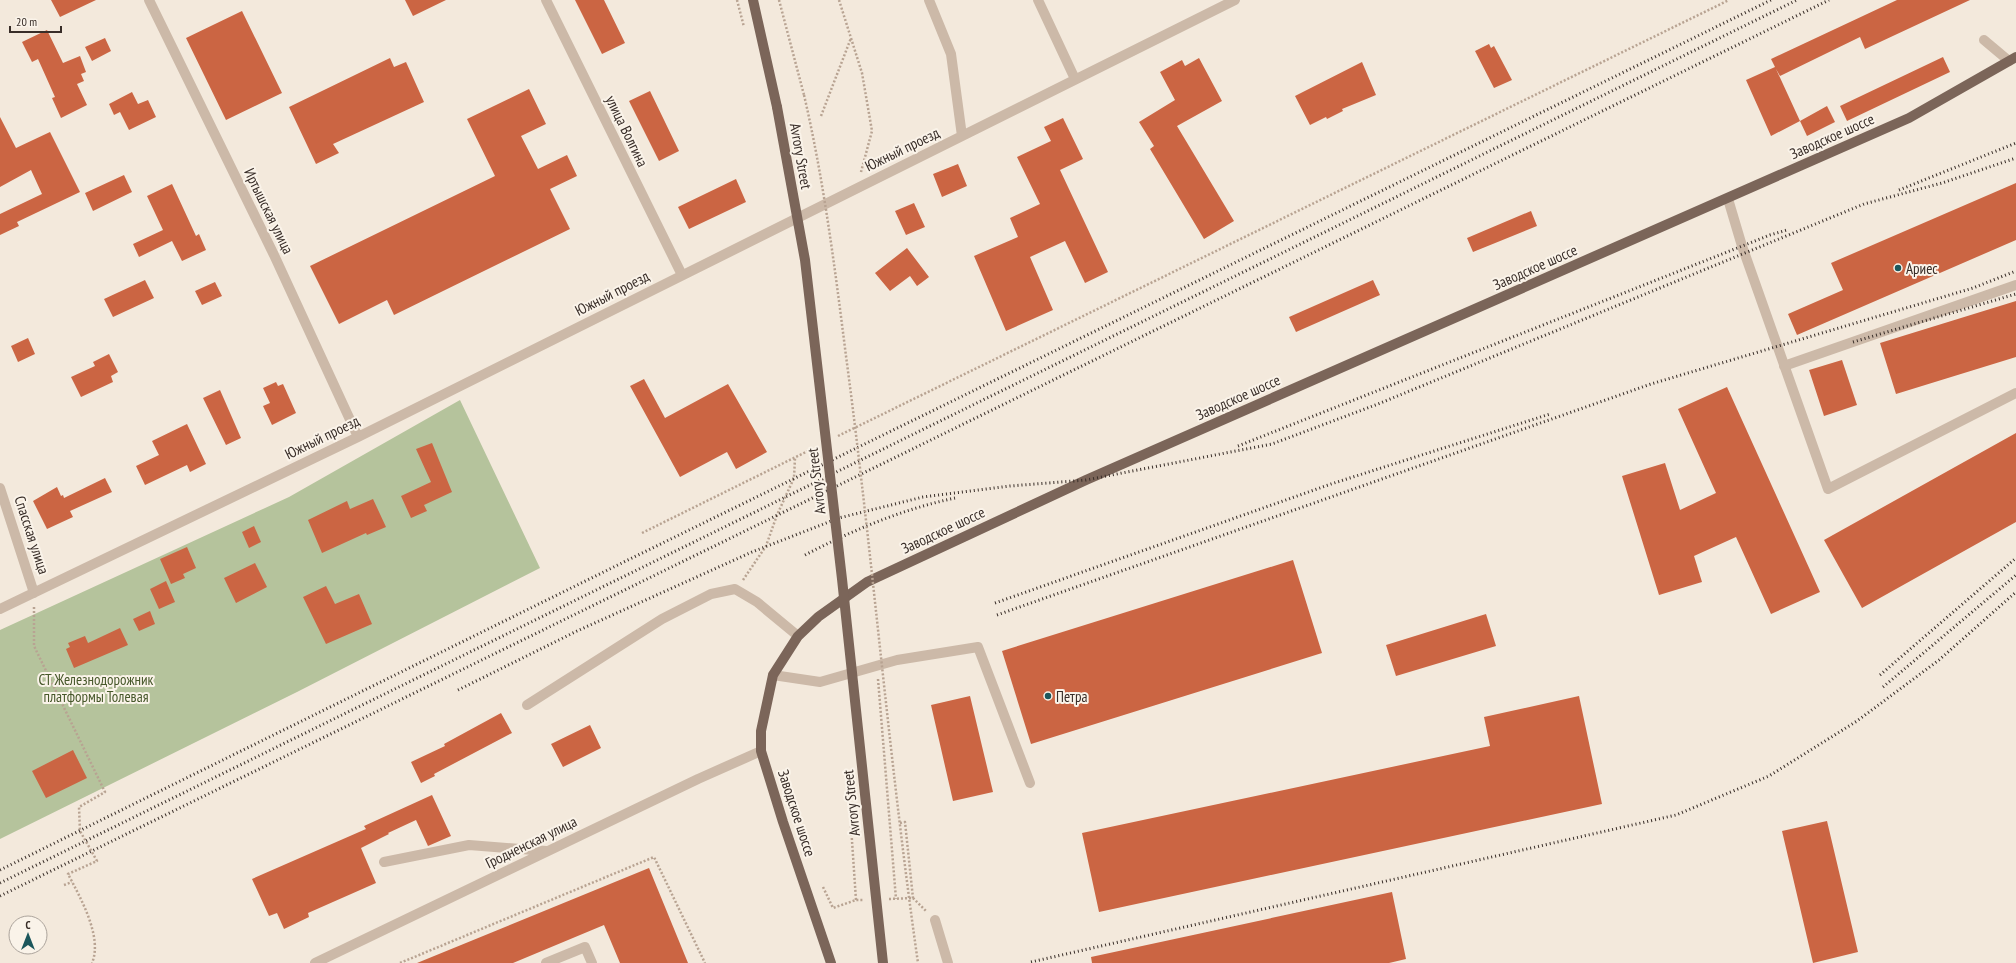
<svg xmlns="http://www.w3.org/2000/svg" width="2016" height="963" viewBox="0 0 2016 963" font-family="'PT Sans Narrow',sans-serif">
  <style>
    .green { fill: #b5c39c }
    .building { fill: #cb6543 }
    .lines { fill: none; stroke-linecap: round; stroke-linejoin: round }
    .path { stroke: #b8a392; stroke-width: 2.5; stroke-dasharray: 2 2; stroke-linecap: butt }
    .minor { stroke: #ccb9a8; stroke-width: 10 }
    .major { stroke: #7b6559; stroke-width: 10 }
    .rail { stroke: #382d28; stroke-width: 3; stroke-dasharray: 1 3; stroke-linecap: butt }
    .path-bridge { stroke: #b8a392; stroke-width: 2.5; stroke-dasharray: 2 2; stroke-linecap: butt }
    .major-bridge { stroke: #7b6559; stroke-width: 10 }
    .poi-dot { fill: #1c575c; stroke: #faf3e9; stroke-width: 1.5 }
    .labels { text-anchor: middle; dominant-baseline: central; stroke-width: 4; stroke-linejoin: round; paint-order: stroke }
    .street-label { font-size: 15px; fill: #382d28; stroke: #faf3e9 }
    .poi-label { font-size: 15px; fill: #382d28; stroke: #faf3e9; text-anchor: start }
    .park-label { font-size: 15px; fill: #47582b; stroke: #faf3e9 }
  </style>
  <rect width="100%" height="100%" fill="#f3e9dc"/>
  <path class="green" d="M460 400 540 568 297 692 0 839V630L289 497Z"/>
  <path class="building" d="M51 0H96L60 17Z
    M405 0H446L413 16Z
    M575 0H604L625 43 602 54Z
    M1897 0H1970L1865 49 1860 37 1780 76 1776 69 1800 121 1771 136 1746 80 1775 67 1771 59Z
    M242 11 282 93 226 120 186 38Z
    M47 30 63 63 80 56 86 72 81 74 84 81 77 84 87 105 61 118 52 98 55 97 38 59 32 62 22 42Z
    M105 38 111 51 92 61 85 47Z
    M1489 44 1491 48 1494 46 1512 80 1494 88 1475 51Z
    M1943 57 1950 72 1847 121 1840 106Z
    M390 58 394 67 406 62 424 102 333 144 339 153 316 164 289 107Z
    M1199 58 1222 101 1177 126 1234 221 1204 239 1150 149 1154 146 1139 122 1175 100 1160 72 1182 60 1185 66Z
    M1362 62 1376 95 1342 109 1343 111 1327 119 1326 117 1310 125 1295 96Z
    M529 89 546 124 521 136 538 169 567 155 577 176 550 189 570 229 394 315 387 300 339 324 310 266 495 176 467 119Z
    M650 91 679 151 659 161 629 101Z
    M132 92 138 104 148 100 156 117 129 130 120 112 114 115 109 104Z
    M1827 106 1835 122 1807 136 1800 121Z
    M0 117 16 148 50 132 80 192 17 222 19 226 0 235V214L42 194 31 170 0 187Z
    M1063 118 1083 159 1060 170 1108 272 1085 283 1065 241 1030 257 1053 310 1006 331 974 256 1018 237 1010 218 1040 204 1017 157 1051 141 1044 127Z
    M958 164 967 186 942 197 933 174Z
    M124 175 132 192 93 211 85 193Z
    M736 179 746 202 689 229 678 207Z
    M2016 183V240L1797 335 1788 314 1843 290 1831 263Z
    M172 184 196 236 199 234 206 250 182 261 172 241 139 257 133 244 163 230 147 196Z
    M914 203 925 227 906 235 895 211Z
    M1531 211 1537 226 1473 252 1467 238Z
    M907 248 929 277 917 286 910 276 890 291 875 273Z
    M145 280 154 298 113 317 104 299Z
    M1373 280 1380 295 1296 332 1289 317Z
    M215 282 222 296 202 305 195 291Z
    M2016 301V357L1896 394 1880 343Z
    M28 338 35 354 18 362 11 346Z
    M109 354 118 372 111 376 113 382 81 397 71 377 95 366 93 362Z
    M1842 360 1857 405 1824 416 1809 370Z
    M644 379 665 418 728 384 767 452 736 469 727 452 680 477 630 386Z
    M276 382 278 386 283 384 296 413 272 425 263 406 270 403 263 388Z
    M1727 387 1820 592 1771 614 1736 537 1694 556 1702 582 1659 595 1622 476 1665 463 1680 510 1716 493 1678 409Z
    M220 390 241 438 226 445 203 398Z
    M187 424 206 464 190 472 187 465 145 485 136 466 159 455 152 441Z
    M2016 433V522L1862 608 1824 540Z
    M432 443 452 492 424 505 427 511 411 518 401 496 431 482 416 449Z
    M105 478 112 492 70 511 73 517 47 529 33 501 57 487 61 496 63 495 64 498Z
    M373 499 386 527 367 535 366 533 322 553 308 520 347 501 350 509Z
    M254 526 261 542 249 548 242 532Z
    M187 547 196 568 183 574 185 578 171 584 160 559Z
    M1293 560 1322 653 1031 744 1002 651Z
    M255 563 267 587 236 603 224 578Z
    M166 581 175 602 159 609 150 589Z
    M326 586 335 604 359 594 372 624 326 644 303 597Z
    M150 611 155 624 139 631 133 619Z
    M1486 614 1496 646 1396 676 1386 645Z
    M120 628 128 645 74 668 66 649 70 647 68 643 85 636 88 643Z
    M970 696 993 792 953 801 931 705Z
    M1579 696 1602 804 1099 912 1082 833 1490 746 1484 717Z
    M501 713 512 733 434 774 435 776 421 783 411 762 445 746 444 744Z
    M590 725 601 748 563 767 551 744Z
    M73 750 87 778 46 798 32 771Z
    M432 795 451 836 428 846 416 820 388 833 389 834 361 848 376 883 308 913 309 917 284 929 277 913 269 916 252 879 366 829 364 826Z
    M1827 821 1858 952 1813 963 1782 831Z
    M649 868 688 963H620L604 925 513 963H417Z
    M1392 892 1406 959 1389 963H1092L1091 957Z"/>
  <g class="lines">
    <path class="path" d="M737 0 744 27
      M779 0 804 95
      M839 0 862 73 872 131 861 172
      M821 116 851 38
      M838 436 1729 0
      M642 533 814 448
      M743 580 766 546 777 515 794 478 795 458
      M34 607V646L105 792 79 807 80 831 97 861 68 874C80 897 103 937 92 963
      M878 679 896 899
      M900 823 905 822 913 898
      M855 826H851L856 900
      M64 885 72 882
      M823 887 833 908 856 900H864
      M889 899 913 898 926 911
      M400 963 654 857 705 963"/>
    <path class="minor" d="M149 0 274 255 358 437
      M546 0 682 275
      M929 0 951 54 962 136
      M1038 0 1075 79
      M1984 40 2009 61
      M1728 199 1742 246 1828 489 2016 393
      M1784 366 2016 285
      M0 488 34 593
      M0 609 358 437 1235 0
      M773 675 820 682 897 660 978 647 1030 783
      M527 705 662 619 711 594 735 589 757 602 798 636
      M384 862 469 845 546 851
      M935 920 948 963
      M315 963 698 779 761 751
      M546 963 585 947 592 963"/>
    <path class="major" d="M753 0 777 107
      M831 963 783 822 761 751V731L773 675 798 636 818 617 867 582 1086 480 1909 118 2016 57"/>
    <path class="rail" d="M1899 190 2016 143
      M1853 342 2016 294
      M1238 446 1770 235 1787 230
      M805 555C853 530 903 509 955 498
      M995 603 1331 484 1550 414
      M997 615 1651 384 1973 288 2016 271
      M1880 675 2016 558
      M1883 687 2016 575
      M458 690 577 631 752 552 839 518 923 497 1010 486 1086 480 1272 444 1378 404 1864 204 1942 183 2016 158
      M0 870 632 558 1771 0
      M0 883 1797 0
      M0 896 1829 0
      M1031 962 1676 815 1769 776 1857 721 1939 660 2016 592"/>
    <path class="path-bridge" d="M804 95C824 181 835 269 846 356 873 558 889 761 918 963"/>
    <path class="major-bridge" d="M777 107 805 260 842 579 883 963"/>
  </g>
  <g class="poi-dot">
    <circle cx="1898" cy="268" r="4"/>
    <circle cx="1048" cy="696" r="4"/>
  </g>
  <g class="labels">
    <g class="street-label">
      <text transform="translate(627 131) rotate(64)">улица Волгина</text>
      <text transform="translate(1832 136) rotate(-24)">Заводское шоссе</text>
      <text transform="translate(902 149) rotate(-26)">Южный проезд</text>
      <text transform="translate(801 156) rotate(80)">Avrory Street</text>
      <text transform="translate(269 211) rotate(64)">Иртышская улица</text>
      <text transform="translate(1535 267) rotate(-24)">Заводское шоссе</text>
      <text transform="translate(612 293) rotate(-27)">Южный проезд</text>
      <text transform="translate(1238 397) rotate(-24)">Заводское шоссе</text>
      <text transform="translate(322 437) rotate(-26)">Южный проезд</text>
      <text transform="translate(816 481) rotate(-97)">Avrory Street</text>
      <text transform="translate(943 530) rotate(-25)">Заводское шоссе</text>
      <text transform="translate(32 535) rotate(72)">Спасская улица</text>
      <text transform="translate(851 803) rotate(-96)">Avrory Street</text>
      <text transform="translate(797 813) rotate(72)">Заводское шоссе</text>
      <text transform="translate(531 842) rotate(-26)">Гродненская улица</text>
    </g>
    <g class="poi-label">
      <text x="1906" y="268">Ариес</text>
      <text x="1056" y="696">Петра</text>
    </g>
    <g class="park-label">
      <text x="96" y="679">СТ Железнодорожник<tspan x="96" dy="17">платформы Толевая</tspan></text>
    </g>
  </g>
  <g transform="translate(28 935)"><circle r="19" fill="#faf3e9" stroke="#aca49c"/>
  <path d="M0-3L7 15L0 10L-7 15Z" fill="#1c575c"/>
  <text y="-6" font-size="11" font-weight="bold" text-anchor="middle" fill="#382d28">С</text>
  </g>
  <path d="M10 26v6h51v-6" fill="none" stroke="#382d28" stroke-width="2"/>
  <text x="16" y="26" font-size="12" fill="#382d28" stroke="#faf3e9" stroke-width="3" paint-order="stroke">20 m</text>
</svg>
